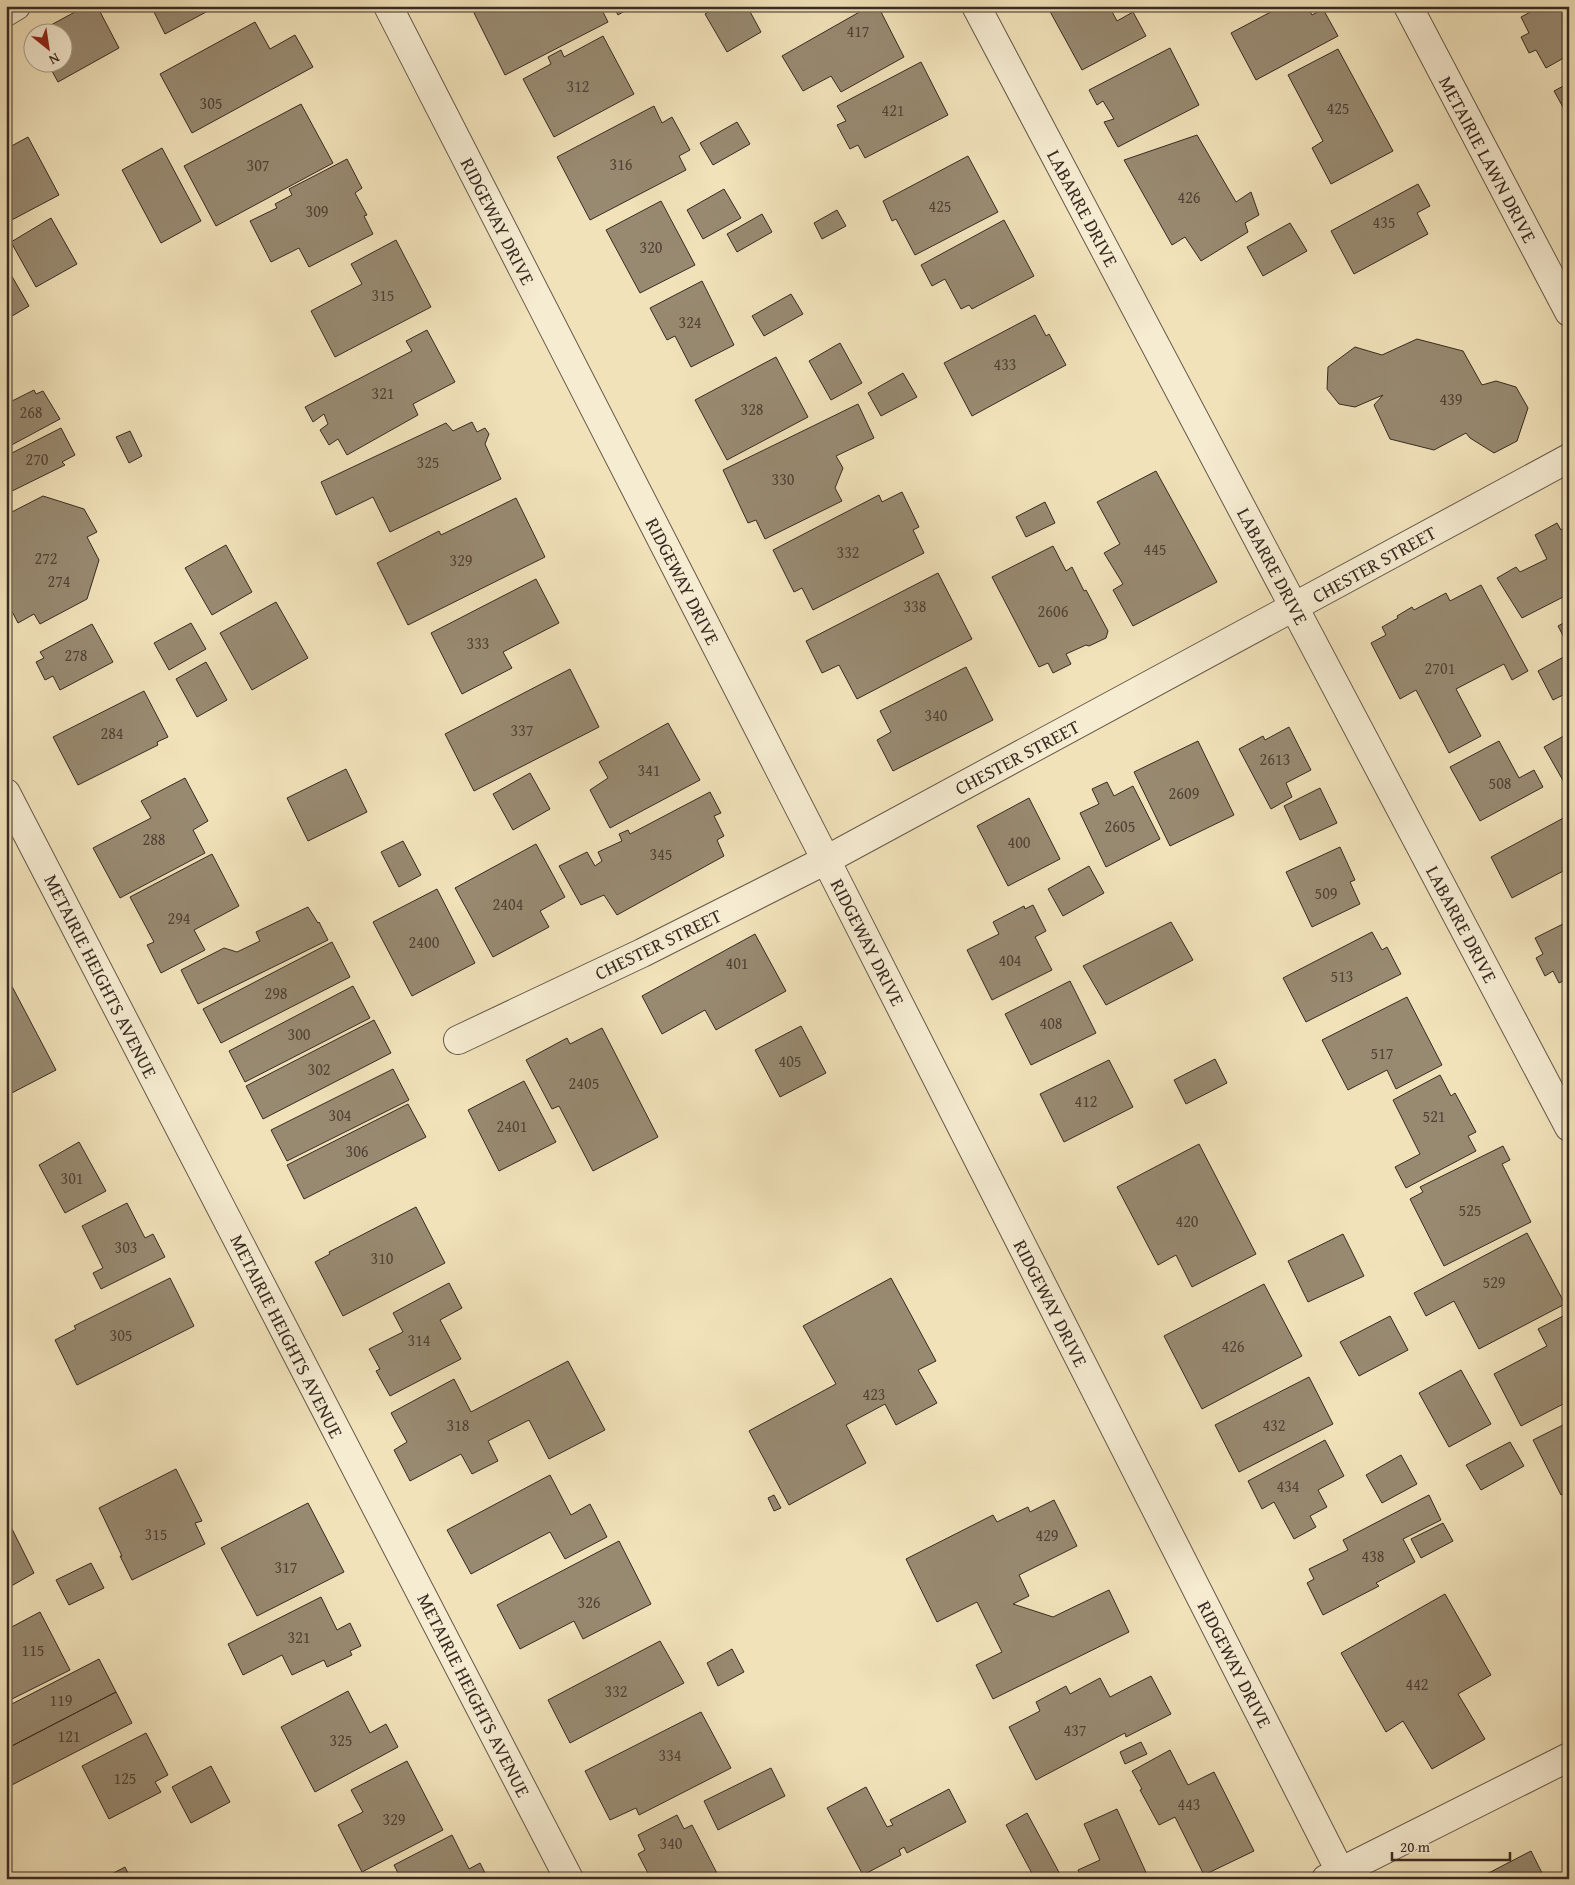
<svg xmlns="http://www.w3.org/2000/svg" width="1575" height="1885" viewBox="0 0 1575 1885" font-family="'Gentium Book Plus',serif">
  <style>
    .building { fill: #988a71; stroke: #382b22 }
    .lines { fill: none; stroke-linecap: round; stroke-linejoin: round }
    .minor-casing { stroke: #665948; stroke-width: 30 }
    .minor { stroke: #f6ecd2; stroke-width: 28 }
    .labels { text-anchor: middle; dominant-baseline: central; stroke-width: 4.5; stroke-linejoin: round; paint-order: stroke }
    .number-label { font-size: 16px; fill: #504336 }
    .street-label { font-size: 19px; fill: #382b22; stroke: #f6ecd2 }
  </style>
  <rect width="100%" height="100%" fill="#f1e2ba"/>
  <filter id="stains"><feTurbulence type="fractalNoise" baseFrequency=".004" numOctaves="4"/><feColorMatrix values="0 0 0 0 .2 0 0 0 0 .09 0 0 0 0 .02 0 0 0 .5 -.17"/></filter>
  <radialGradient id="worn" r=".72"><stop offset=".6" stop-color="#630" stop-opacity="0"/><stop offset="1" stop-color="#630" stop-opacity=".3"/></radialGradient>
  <path class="building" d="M86 6H97L119 48 58 82 47 62H62V32H38Z
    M151 6H208L206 7 208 11 165 34Z
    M488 6H600L608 22 505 75 474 13Z
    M613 6H633L618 15Z
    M718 6H747L761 32 727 52 705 14Z
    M870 6H878L904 57 841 92 831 76 803 91 782 56Z
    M1047 6H1109L1117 21 1133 12 1146 36 1082 70Z
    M1282 6H1307L1312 15 1323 9 1338 36 1256 80 1231 33Z
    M1542 6H1569V55L1546 68 1536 50 1529 53 1521 37 1529 33 1521 17Z
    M255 22 270 49 295 35 313 67 192 133 160 74Z
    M603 36 634 94 554 137 523 79 551 64 548 57 561 50 564 57Z
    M1170 48 1199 105 1118 147 1104 122 1114 119 1103 101 1097 105 1089 90Z
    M1338 49 1393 151 1331 184 1312 148 1323 141 1288 75Z
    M921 62 948 115 865 158 858 145 850 149 837 125 846 121 837 106Z
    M1569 83V118L1554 91Z
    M301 104 333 163 216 226 184 166Z
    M654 106 662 123 672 117 690 150 679 156 686 170 590 220 557 157Z
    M737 122 750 144 713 165 700 143Z
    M1197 135 1236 202 1251 192 1259 215 1245 223 1248 232 1201 261 1185 237 1172 245 1124 160Z
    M28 137 59 195 6 223V149Z
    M162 148 201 221 161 243 122 170Z
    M968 156 998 212 915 255 896 219 892 221 883 201Z
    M347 159 362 188 355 193 367 215 364 216 373 234 309 267 299 248 271 262 250 221 277 208 275 204 292 195 289 189Z
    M1418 184 1430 206 1417 213 1428 234 1354 274 1331 231Z
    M724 189 741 218 703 239 687 210Z
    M661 201 695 265 640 293 606 230Z
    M837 210 846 226 822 239 814 223Z
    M762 214 772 232 737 252 727 234Z
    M51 218 77 264 36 287 11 242Z
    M1004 220 1034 276 972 309 969 305 961 309 945 279 932 286 921 265Z
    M1290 223 1307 251 1263 276 1247 247Z
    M396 240 431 307 335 357 311 311 362 284 351 264Z
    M6 266 29 306 7 319H6Z
    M702 281 734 345 691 367 675 336 667 340 650 308Z
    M791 294 803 314 764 336 752 316Z
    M1035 315 1046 336 1049 334 1066 365 972 416 944 363Z
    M427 330 455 382 413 404 418 415 347 455 338 439 329 445 320 430 328 424 324 414 313 422 305 407 412 351 406 341Z
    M1417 339 1463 351 1482 385 1496 381 1516 387 1528 408 1517 441 1494 453 1470 438 1466 433 1434 450 1390 439 1374 405 1383 395 1355 407 1339 404 1327 389 1328 367 1355 347 1382 355Z
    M840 343 862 383 831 400 809 361Z
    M776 357 808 417 727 460 695 400Z
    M903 373 917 397 881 416 868 393Z
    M34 390 36 394 43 391 60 419 6 448V404Z
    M858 404 874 438 836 456 843 468 835 488 842 501 765 539 756 520 748 523 723 470Z
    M472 422 477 432 485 428 489 434 485 444 501 479 390 532 373 497 336 515 321 482 446 423 453 431Z
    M61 428 75 455 62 462 65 465 6 494V456Z
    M130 431 142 456 129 463 116 437Z
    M1156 471 1217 582 1133 626 1113 590 1123 584 1104 553 1120 544 1097 502Z
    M902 492 919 527 913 530 924 553 813 610 802 588 794 592 773 550 879 495 882 502Z
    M43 496 84 509 97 532 87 537 99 560 87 599 40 624 34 614 18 623 6 600V574L10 572 6 564V515Z
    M516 498 545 557 408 625 377 563 439 531 441 535Z
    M1045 502 1055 523 1026 537 1016 517Z
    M1557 523 1561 530 1569 526V594L1522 618 1497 578 1516 567 1520 572 1547 559 1535 535Z
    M226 545 252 592 212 615 185 568Z
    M1053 546 1066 571 1072 567 1084 591 1086 590 1108 631 1106 638 1089 646 1086 645 1066 654 1071 664 1053 673 1048 663 1039 667 992 577Z
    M938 573 972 639 857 699 839 665 822 673 806 641Z
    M536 579 559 623 503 652 512 668 462 694 431 633Z
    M1481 585 1528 671 1512 680 1504 664 1456 689 1481 736 1449 753 1416 690 1400 699 1371 643 1386 635 1382 627 1398 618 1397 616 1412 607 1414 610 1446 593 1450 601Z
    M276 602 308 658 252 690 220 633Z
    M1569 620V647L1558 626Z
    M191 623 206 649 169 670 154 643Z
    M92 624 113 662 60 690 53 676 45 680 36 662 44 658 40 652Z
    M1569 654V692L1553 700 1538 671Z
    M206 662 227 700 197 717 176 679Z
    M966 667 993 720 893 771 877 740 891 732 880 711Z
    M570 669 599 727 474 791 445 734Z
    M144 691 168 737 157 742 158 745 78 785 53 737Z
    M668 723 700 780 610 828 590 790 608 778 599 762Z
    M1289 727 1311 770 1286 783 1292 797 1271 809 1239 749 1263 736 1265 740Z
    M1569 733V791L1544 747Z
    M1198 741 1234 815 1170 846 1134 772Z
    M1499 741 1519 778 1534 770 1543 787 1480 821 1450 767Z
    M346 769 367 812 308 841 287 798Z
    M530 773 550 809 513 830 493 794Z
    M185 778 208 821 193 830 205 853 120 898 93 848 151 818 141 801Z
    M1107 782 1114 796 1133 786 1160 839 1106 867 1080 813 1099 804 1092 789Z
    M1320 788 1337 823 1300 840 1284 806Z
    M710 792 721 813 714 816 724 836 717 840 724 856 617 915 604 895 581 905 559 866 587 852 595 866 602 861 598 852 622 841 619 834 628 830 630 834Z
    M1029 798 1060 859 1008 886 977 826Z
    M1569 815V868L1512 898 1491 857Z
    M403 841 421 875 399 887 381 852Z
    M536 844 565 897 540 911 549 927 493 957 455 888Z
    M1340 847 1355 880 1350 882 1360 904 1312 927 1286 872Z
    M212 854 239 906 194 930 205 950 161 973 147 945 154 942 130 897Z
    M1089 866 1104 893 1063 916 1048 889Z
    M437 889 475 963 412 996 373 922Z
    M1033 905 1046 931 1035 937 1052 970 992 1000 967 950 999 934 993 922 1024 906 1025 909Z
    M308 907 318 923 319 922 328 940 198 1004 181 970 224 948 237 952 260 941 256 932Z
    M1569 921V978L1559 983 1553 971 1545 976 1536 958 1543 954 1535 938Z
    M1171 922 1193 960 1106 1005 1083 966Z
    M1372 932 1382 950 1387 947 1401 974 1306 1022 1283 978Z
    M755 934 786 991 716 1030 705 1010 662 1034 642 996Z
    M332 942 350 977 221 1043 203 1009Z
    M6 975 56 1070 6 1096Z
    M1070 981 1096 1033 1031 1065 1005 1014Z
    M353 986 370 1018 245 1082 229 1051Z
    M1407 997 1442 1065 1396 1089 1387 1070 1348 1090 1322 1040Z
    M374 1020 391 1053 263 1119 246 1086Z
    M801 1026 826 1073 780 1097 755 1050Z
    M602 1028 658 1137 593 1171 559 1106 552 1109 526 1060 567 1038 570 1044Z
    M1215 1059 1227 1083 1186 1104 1174 1080Z
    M1109 1060 1133 1107 1064 1142 1040 1094Z
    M393 1069 409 1100 287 1161 271 1130Z
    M1440 1075 1451 1096 1455 1093 1476 1132 1468 1136 1476 1151 1406 1188 1395 1167 1420 1154 1393 1100Z
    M524 1081 556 1142 499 1171 468 1110Z
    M408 1104 426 1137 304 1199 287 1165Z
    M79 1142 106 1191 65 1213 39 1165Z
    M1199 1144 1256 1254 1192 1287 1176 1255 1158 1265 1117 1187Z
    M1503 1146 1510 1160 1502 1164 1531 1222 1444 1266 1410 1199 1423 1192 1420 1187Z
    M127 1203 145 1238 153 1234 165 1257 101 1289 93 1273 103 1268 82 1226Z
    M416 1207 445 1263 343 1316 315 1262 330 1254 329 1252Z
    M1527 1233 1565 1304 1479 1349 1454 1301 1426 1316 1414 1293Z
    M1343 1234 1364 1276 1308 1302 1288 1261Z
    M170 1278 194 1326 77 1385 55 1340 76 1329 74 1326Z
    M891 1278 936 1361 918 1370 937 1403 896 1425 885 1404 846 1425 866 1463 789 1505 749 1431 836 1384 803 1326Z
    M449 1283 462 1308 440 1320 461 1359 390 1396 376 1371 380 1369 369 1349 403 1332 393 1313Z
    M1264 1284 1302 1356 1202 1409 1164 1336Z
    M1569 1313V1401L1521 1426 1494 1374 1547 1346 1538 1329Z
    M1390 1316 1408 1350 1359 1376 1340 1342Z
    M568 1361 605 1430 549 1459 529 1420 488 1441 498 1461 472 1474 461 1454 410 1481 394 1450 407 1442 391 1413 454 1379 471 1412Z
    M1461 1370 1491 1424 1449 1447 1419 1393Z
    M1309 1377 1333 1424 1239 1472 1215 1425Z
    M1569 1422V1491L1561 1495 1533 1440Z
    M1325 1440 1344 1476 1318 1490 1327 1507 1310 1516 1316 1527 1294 1539 1274 1502 1262 1509 1248 1481Z
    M1510 1442 1524 1466 1481 1490 1466 1465Z
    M1401 1455 1417 1484 1382 1503 1366 1475Z
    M176 1469 202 1521 195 1523 205 1544 132 1580 120 1556H122L99 1508Z
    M550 1475 571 1515 590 1504 607 1537 565 1559 550 1532 471 1574 447 1530Z
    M774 1495 781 1508 774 1511 768 1498Z
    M1429 1495 1441 1520 1403 1539 1415 1562 1376 1583 1379 1586 1323 1615 1307 1583 1314 1579 1309 1569 1348 1550 1343 1540Z
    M1054 1500 1077 1546 1019 1575 1029 1596 1013 1604 1053 1617 1109 1590 1129 1632 993 1699 976 1665 1002 1652 977 1602 937 1622 906 1559 993 1515 997 1522 1028 1507 1030 1512Z
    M308 1503 344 1572 257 1616 221 1548Z
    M7 1519 34 1573 6 1589V1519Z
    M1443 1523 1453 1541 1421 1558 1411 1539Z
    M619 1541 651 1604 583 1639 574 1621 520 1649 497 1605Z
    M91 1563 104 1588 69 1605 56 1580Z
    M1445 1594 1491 1675 1458 1694 1485 1739 1432 1769 1403 1721 1386 1732 1341 1653Z
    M321 1597 337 1630 350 1623 361 1646 350 1651 352 1655 327 1667 324 1660 292 1675 282 1655 243 1675 228 1644Z
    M40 1612 70 1670 6 1702V1630Z
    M660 1641 684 1683 570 1743 548 1700Z
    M732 1649 744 1672 718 1686 707 1663Z
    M99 1659 116 1692 6 1749V1707Z
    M1151 1676 1171 1714 1126 1737 1125 1733 1036 1780 1009 1727 1040 1711 1036 1702 1066 1686 1070 1694 1100 1678 1110 1697Z
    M348 1691 370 1733 386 1724 398 1747 315 1792 281 1727Z
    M116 1692 132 1723 6 1788V1749Z
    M701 1712 731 1768 639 1815 636 1808 610 1820 585 1771Z
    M146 1733 168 1775 155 1782 161 1792 109 1819 82 1766Z
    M1141 1742 1147 1754 1125 1764 1120 1752Z
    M1170 1750 1188 1785 1214 1772 1254 1851 1204 1875 1175 1817 1159 1825 1140 1790 1142 1789 1132 1771Z
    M407 1761 443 1830 362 1872 338 1825 363 1812 351 1790Z
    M211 1766 230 1802 191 1823 172 1787Z
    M771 1768 785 1796 718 1830 704 1801Z
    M866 1787 887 1827 893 1825 890 1820 949 1789 966 1822 907 1853 904 1847 899 1850 901 1855 863 1875 827 1808Z
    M1117 1809 1149 1879H1082L1078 1870 1100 1860 1084 1824Z
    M1027 1813 1061 1876 1057 1879H1035L1006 1825Z
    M677 1815 684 1829 692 1825 720 1879H651L638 1854 645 1850 638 1835Z
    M452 1835 469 1869 480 1863 488 1879H401L394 1865Z
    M1531 1851 1545 1879H1477Z
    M125 1867 131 1879H102Z
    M750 1873 753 1879H738Z"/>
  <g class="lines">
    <defs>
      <path id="minor" d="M388 6 826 860 1344 1879
        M976 6 1569 1127
        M1408 6 1569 312
        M6 12 16 6
        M6 793 569 1879
        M458 1040 642 953 826 860 1569 458
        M1326 1879 1569 1757"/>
    </defs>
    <use href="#minor" class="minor-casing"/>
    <use href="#minor" class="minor"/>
  </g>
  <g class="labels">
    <g class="number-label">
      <text x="858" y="31">417</text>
      <text x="578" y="86">312</text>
      <text x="211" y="103">305</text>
      <text x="1338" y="108">425</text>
      <text x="893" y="110">421</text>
      <text x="621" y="164">316</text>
      <text x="258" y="165">307</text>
      <text x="1189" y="197">426</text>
      <text x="940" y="206">425</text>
      <text x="317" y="211">309</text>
      <text x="1384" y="222">435</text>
      <text x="651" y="247">320</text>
      <text x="383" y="295">315</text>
      <text x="690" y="322">324</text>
      <text x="1005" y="364">433</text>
      <text x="383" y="393">321</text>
      <text x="1451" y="399">439</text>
      <text x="752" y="409">328</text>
      <text x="31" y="412">268</text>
      <text x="37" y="459">270</text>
      <text x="428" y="462">325</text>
      <text x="783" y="479">330</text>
      <text x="1155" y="549">445</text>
      <text x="848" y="552">332</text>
      <text x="46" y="558">272</text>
      <text x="461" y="560">329</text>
      <text x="59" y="581">274</text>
      <text x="915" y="606">338</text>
      <text x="1053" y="611">2606</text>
      <text x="478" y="643">333</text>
      <text x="76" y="655">278</text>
      <text x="1440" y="668">2701</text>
      <text x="936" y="715">340</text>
      <text x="522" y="730">337</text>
      <text x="112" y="733">284</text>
      <text x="1275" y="759">2613</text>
      <text x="649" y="770">341</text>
      <text x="1500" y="783">508</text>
      <text x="1184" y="793">2609</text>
      <text x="1120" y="826">2605</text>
      <text x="154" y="839">288</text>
      <text x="1019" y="842">400</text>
      <text x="661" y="854">345</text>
      <text x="1326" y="893">509</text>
      <text x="508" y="904">2404</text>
      <text x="179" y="918">294</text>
      <text x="424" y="942">2400</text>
      <text x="1010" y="960">404</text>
      <text x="737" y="963">401</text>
      <text x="1342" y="976">513</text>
      <text x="276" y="993">298</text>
      <text x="1051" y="1023">408</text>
      <text x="299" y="1034">300</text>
      <text x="1382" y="1053">517</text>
      <text x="790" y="1061">405</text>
      <text x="319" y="1069">302</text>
      <text x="584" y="1083">2405</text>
      <text x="1086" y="1101">412</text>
      <text x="340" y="1115">304</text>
      <text x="1434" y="1116">521</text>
      <text x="512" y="1126">2401</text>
      <text x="357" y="1151">306</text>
      <text x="72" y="1178">301</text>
      <text x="1470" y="1210">525</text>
      <text x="1187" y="1221">420</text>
      <text x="126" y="1247">303</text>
      <text x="382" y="1258">310</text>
      <text x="1494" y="1282">529</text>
      <text x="121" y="1335">305</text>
      <text x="419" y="1340">314</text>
      <text x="1233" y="1346">426</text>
      <text x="874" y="1394">423</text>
      <text x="458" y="1425">318</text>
      <text x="1274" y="1425">432</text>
      <text x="1288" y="1486">434</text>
      <text x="156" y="1534">315</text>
      <text x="1047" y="1535">429</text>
      <text x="1373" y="1556">438</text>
      <text x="286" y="1567">317</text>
      <text x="589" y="1602">326</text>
      <text x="299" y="1637">321</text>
      <text x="33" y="1650">115</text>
      <text x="1417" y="1684">442</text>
      <text x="616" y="1691">332</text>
      <text x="61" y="1700">119</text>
      <text x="1075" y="1730">437</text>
      <text x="69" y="1736">121</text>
      <text x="341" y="1740">325</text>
      <text x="670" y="1755">334</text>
      <text x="125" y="1778">125</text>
      <text x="1189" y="1804">443</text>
      <text x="394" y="1819">329</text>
      <text x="671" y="1843">340</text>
    </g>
    <g class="street-label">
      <text transform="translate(1488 159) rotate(62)">METAIRIE LAWN DRIVE</text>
      <text transform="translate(1083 208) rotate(62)">LABARRE DRIVE</text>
      <text transform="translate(498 221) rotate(63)">RIDGEWAY DRIVE</text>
      <text transform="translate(1374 564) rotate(-29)">CHESTER STREET</text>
      <text transform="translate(1273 566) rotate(62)">LABARRE DRIVE</text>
      <text transform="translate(683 581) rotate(63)">RIDGEWAY DRIVE</text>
      <text transform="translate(1017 757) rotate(-28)">CHESTER STREET</text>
      <text transform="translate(1462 924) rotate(62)">LABARRE DRIVE</text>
      <text transform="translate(868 942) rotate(63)">RIDGEWAY DRIVE</text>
      <text transform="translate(658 944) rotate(-26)">CHESTER STREET</text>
      <text transform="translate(101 976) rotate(63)">METAIRIE HEIGHTS AVENUE</text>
      <text transform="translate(1051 1303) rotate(63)">RIDGEWAY DRIVE</text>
      <text transform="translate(287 1336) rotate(63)">METAIRIE HEIGHTS AVENUE</text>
      <text transform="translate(1235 1664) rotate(63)">RIDGEWAY DRIVE</text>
      <text transform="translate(474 1695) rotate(63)">METAIRIE HEIGHTS AVENUE</text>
    </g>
  </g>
  <rect width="1575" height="1885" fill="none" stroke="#f1e2ba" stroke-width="25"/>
  <rect x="8" y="8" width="1560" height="1870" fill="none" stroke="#382b22" stroke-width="2.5"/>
  <rect x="12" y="12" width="1550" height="1860" fill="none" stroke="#382b22"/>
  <g transform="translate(48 48) rotate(150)"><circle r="24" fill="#f6ecd2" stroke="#aa9f8c"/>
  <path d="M0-4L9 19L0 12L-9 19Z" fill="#8f2418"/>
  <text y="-8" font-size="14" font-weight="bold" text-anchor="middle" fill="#382b22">N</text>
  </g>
  <path d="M1392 1852v8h118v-8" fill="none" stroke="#382b22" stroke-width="2.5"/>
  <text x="1400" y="1852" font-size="15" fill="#382b22" stroke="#f6ecd2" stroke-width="4" paint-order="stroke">20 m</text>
  <rect width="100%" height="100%" filter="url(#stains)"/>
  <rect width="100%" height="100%" fill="url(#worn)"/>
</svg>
